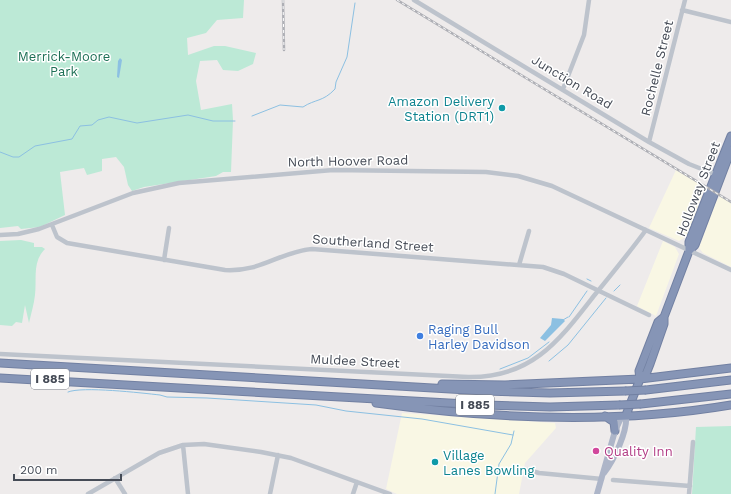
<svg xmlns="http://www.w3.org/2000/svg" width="731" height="494" viewBox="0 0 731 494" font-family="'Work Sans',sans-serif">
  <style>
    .commercial { fill: #f9f7e4 }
    .green { fill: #bce9d6 }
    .water { fill: #8cc0e2 }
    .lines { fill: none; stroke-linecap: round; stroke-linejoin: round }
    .stream { stroke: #8cc0e2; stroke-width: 1 }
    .highway-casing { stroke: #7280a2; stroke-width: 9 }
    .minor { stroke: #bdc3cc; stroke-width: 4.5 }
    .major { stroke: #adb5c8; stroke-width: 6 }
    .highway { stroke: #8695b6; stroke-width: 7 }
    .rail-casing { stroke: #aeafb5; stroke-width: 2.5 }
    .rail { stroke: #fff; stroke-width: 1; stroke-dasharray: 3; stroke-linecap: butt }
    .highway-bridge-casing { stroke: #7280a2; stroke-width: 9; stroke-linecap: butt }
    .highway-bridge { stroke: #8695b6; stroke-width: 7 }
    .culture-dot { fill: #0f9aa8; stroke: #fff; stroke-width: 1.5 }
    .shop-dot { fill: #3f7fe0; stroke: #fff; stroke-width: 1.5 }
    .hotel-dot { fill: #d1479c; stroke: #fff; stroke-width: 1.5 }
    .labels { text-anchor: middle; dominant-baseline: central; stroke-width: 3; stroke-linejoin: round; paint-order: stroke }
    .shield { fill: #fff; stroke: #7d8189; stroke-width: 1 }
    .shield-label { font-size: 12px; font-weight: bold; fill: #454b56 }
    .park-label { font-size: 13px; fill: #1e7056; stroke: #fff }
    .street-label { font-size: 13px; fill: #454b56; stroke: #fff }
    .culture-label { font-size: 13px; fill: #0d838f; stroke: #fff; text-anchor: end }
    .shop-label { font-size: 13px; fill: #366cbe; stroke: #fff; text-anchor: start }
    .hotel-label { font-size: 13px; fill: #b23c85; stroke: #fff; text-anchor: start }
  </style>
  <rect width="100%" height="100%" fill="#eeebeb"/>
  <path class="commercial" d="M676 170 705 187 687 236 679 241 649 228Z
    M720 196 731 203V267L703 253 699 248 716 202Z
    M663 241 675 247 679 254 656 316 637 306Z
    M402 413 555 423 556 428 525 463 519 494H397L386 489Z"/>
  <path class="green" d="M0 0H244L243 18 217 20 206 33 187 38 188 55 214 46H225L256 53 253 64 238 71 223 70 217 60 200 61 196 81 201 110 232 104 233 120 231 172H223L216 176 144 187 132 191 128 185 124 167 116 157 102 159V171L87 175 84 168 60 172 65 215 40 227 21 229 18 226 0 228Z
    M21 240 34 243V247H42L45 249C32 262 37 278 35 295 34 304 31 314 29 323L25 305 22 323 16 322 12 326 0 325V321H3H0V241Z
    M731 426V494H692L696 427Z"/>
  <path class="water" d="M120 58 122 60 119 78 117 77 118 61Z
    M552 318 563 319 565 321 545 341 540 338 551 325Z"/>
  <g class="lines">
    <path class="stream" d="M252 116 280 105 303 107C315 99 323 102 335 89L336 82 347 57 355 3
      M0 152 13 157H19L35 146 72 139 80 126 92 125 98 120 109 117 137 123 188 115 213 121H235
      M587 279 591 281
      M614 291 620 285
      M569 317 587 291
      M563 320 568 317
      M549 361 568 345 606 298
      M500 369 528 358 549 342
      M68 392C82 386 142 393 160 395L167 397 207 398 316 405 346 411 422 419 513 435
      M495 494 499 464 511 444 514 431"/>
    <defs>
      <path id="highway" d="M689 251 695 245 731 150
        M0 363 485 391 550 393 625 391
        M0 378 485 405 550 407 619 405
        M640 379 639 371 658 322 664 317
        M442 384 505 385 640 379 731 368
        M646 390 731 380
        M376 403C493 419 614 425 731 405
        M641 404 731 394
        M626 415 640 379 646 374 650 364 664 324V317L689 251V242L731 136
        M605 416 614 422 615 431"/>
    </defs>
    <use href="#highway" class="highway-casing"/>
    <path class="minor" d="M414 0 649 142 689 164 717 175
      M682 10 731 22
      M563 89 584 35 589 0
      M649 142 685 0
      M52 225 57 237 67 243 225 270C262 272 279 252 312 249L543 267 564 274 649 315
      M0 235 18 234 39 229 133 193 179 183 333 170 486 172 518 176 552 186 731 270
      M164 260 169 228
      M519 265 529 231
      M0 354 468 377C531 378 558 342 593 297 611 275 629 253 646 230
      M183 445 188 494
      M528 470 539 473 602 479
      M115 478 125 494
      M613 480 690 486
      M88 494 159 453 183 445 204 444 261 452 291 458 390 494
      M270 494 278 455
      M353 494 357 482
      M689 494 693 442"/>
    <path class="major" d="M597 494 615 431 620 420 626 415C628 431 614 460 604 473"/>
    <use href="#highway" class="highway"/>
    <defs>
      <path id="rail" d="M283 0 284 50
        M397 0 731 202"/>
    </defs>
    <use href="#rail" class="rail-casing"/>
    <use href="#rail" class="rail"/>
    <defs>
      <path id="highway-bridge" d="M625 391 646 390
        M619 405 641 404"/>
    </defs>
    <use href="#highway-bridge" class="highway-bridge-casing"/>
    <use href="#highway-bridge" class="highway-bridge"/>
  </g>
  <g class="culture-dot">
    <circle cx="502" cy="108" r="4"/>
    <circle cx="435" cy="462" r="4"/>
  </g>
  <circle class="shop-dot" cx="420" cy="336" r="4"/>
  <circle class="hotel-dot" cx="596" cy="451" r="4"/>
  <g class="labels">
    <g class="shield">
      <rect x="31" y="369" width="38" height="20" rx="3"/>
      <rect x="456" y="395" width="38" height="20" rx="3"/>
    </g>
    <g class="shield-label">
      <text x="50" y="379">I 885</text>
      <text x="475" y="405">I 885</text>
    </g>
    <g class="park-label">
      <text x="64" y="56">Merrick-Moore<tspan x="64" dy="15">Park</tspan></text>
    </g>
    <g class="street-label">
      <text transform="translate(657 68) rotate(-76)">Rochelle Street</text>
      <text transform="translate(572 82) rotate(31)">Junction Road</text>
      <text transform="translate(348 161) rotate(-1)">North Hoover Road</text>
      <text transform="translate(698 189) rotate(-69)">Holloway Street</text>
      <text transform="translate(373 243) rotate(4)">Southerland Street</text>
      <text transform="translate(355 361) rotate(3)">Muldee Street</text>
    </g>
    <g class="culture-label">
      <text x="494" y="101">Amazon Delivery<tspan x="494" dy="15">Station (DRT1)</tspan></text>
      <text x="443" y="455" text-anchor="start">Village<tspan x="443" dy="15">Lanes Bowling</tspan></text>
    </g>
    <g class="shop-label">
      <text x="428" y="329">Raging Bull<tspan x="428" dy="15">Harley Davidson</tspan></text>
    </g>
    <g class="hotel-label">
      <text x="604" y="451">Quality Inn</text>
    </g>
  </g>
  <path d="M14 474v6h107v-6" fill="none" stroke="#454b56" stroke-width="2"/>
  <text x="20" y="474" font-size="12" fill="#454b56" stroke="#ffffff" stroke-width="3" paint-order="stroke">200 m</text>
</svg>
